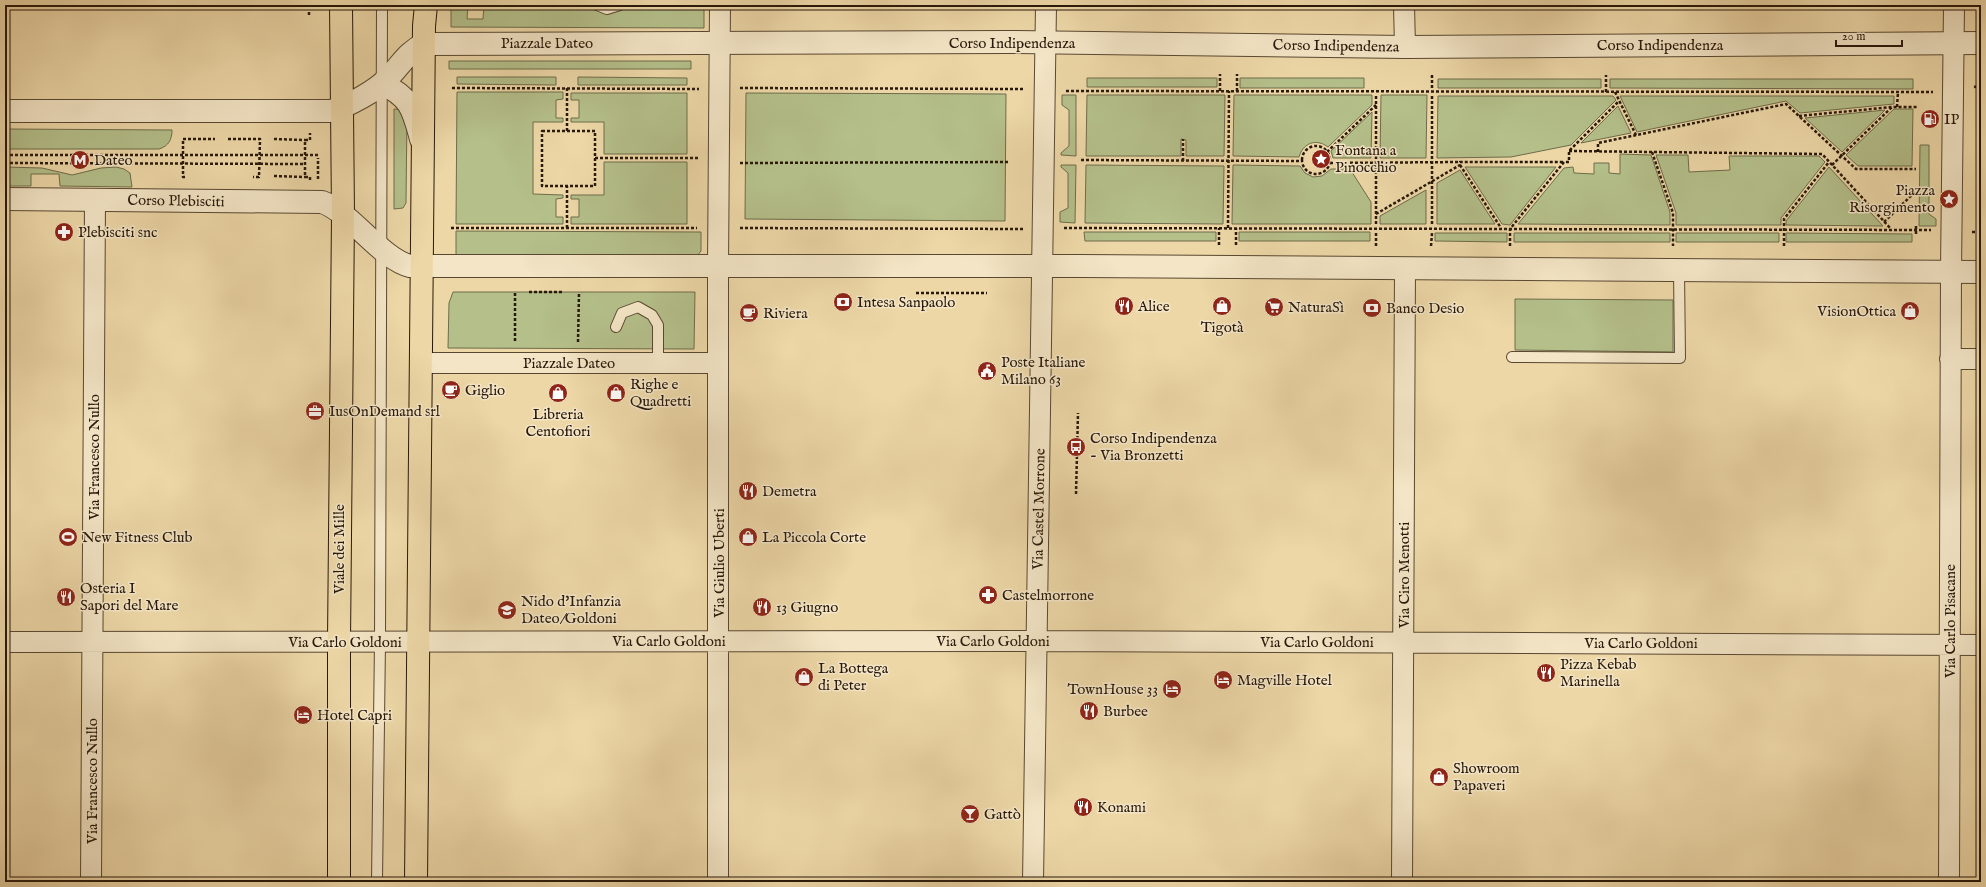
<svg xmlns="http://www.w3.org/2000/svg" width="1986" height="887" viewBox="0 0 1986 887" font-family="'IM FELL English',serif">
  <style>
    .green { fill: #b4bf8a; stroke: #6e6c4a }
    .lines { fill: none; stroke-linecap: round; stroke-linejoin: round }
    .service-casing { stroke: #594831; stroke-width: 12 }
    .minor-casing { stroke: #594831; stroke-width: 22 }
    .tertiary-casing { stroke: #594831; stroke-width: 24 }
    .primary-casing { stroke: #28180a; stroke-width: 24 }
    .path { stroke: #28180a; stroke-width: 2.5; stroke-dasharray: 3 2; stroke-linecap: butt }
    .service { stroke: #f3e5c6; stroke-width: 10 }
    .minor { stroke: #f3e5c6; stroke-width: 20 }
    .tertiary { stroke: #f3e5c6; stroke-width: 22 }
    .primary { stroke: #edd7a7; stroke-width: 22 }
    .labels { text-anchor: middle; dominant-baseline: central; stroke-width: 3; stroke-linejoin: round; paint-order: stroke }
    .street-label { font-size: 15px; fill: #28180a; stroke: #f3e5c6 }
    .poi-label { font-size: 15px; fill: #28180a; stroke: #f3e5c6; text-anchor: start }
  </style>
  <rect width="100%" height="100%" fill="#edd7a7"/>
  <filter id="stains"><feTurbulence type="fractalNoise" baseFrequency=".005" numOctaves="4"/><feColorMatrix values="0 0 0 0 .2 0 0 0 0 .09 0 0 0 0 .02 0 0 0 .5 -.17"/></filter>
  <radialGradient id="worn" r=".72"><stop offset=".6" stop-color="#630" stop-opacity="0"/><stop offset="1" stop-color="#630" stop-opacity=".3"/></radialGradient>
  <path class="green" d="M451 5H468L467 19H483L484 5H704V28L451 27Z
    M449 61H691V69H449Z
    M457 77H556V85L457 84Z
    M578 77 687 78V85H578Z
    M1087 78H1217V87H1087Z
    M1240 78H1364V88H1240Z
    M1438 79H1601V88H1438Z
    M1610 79H1913V89L1610 88Z
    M457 92H563V99L556 100V118H563V122H533V194L563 195V198L556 199V217H563V224H456Z
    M571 93H687V154H604V122H571V118H579V100H571Z
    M746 93 1006 94 1005 221 745 219Z
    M1062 95H1076V156L1061 155V153L1069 146V110L1062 105Z
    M1087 95H1225L1224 156H1186V140L1181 139V156H1086Z
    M1234 95H1372V105L1328 147C1316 138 1303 143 1299 157L1233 156Z
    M1381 95H1427L1426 158H1380Z
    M1438 96H1613L1616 100 1571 145 1511 157 1437 158Z
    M1620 96H1894V104L1800 113 1786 101 1637 132Z
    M1618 106 1631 133 1581 143Z
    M394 109 403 110 407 113 406 203 403 208 394 209Z
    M1894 109H1913L1912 166H1858L1846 155Z
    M1885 110 1842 152 1805 118Z
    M1372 112 1371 158H1333L1331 151Z
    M5 129 172 130C172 139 169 146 159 149H5Z
    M1920 145H1929V214L1936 219V226H1919Z
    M1620 154 1651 155 1670 212V225L1518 224 1564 168 1573 167 1574 173 1594 174V163H1609V173L1620 174Z
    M1656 155H1688L1689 172 1730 170 1729 156H1819L1825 162 1781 218V225H1676V213Z
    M604 162H687V224H571V217H579V199H571V195H604Z
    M1061 165H1076L1075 223 1060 222V212L1068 208V173L1061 167Z
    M1086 165 1224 166 1223 224 1085 223Z
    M1233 165 1300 166 1305 173 1313 177 1322 176 1331 169H1350L1371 202V224H1232Z
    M5 167 42 168 72 175 101 168 116 167 124 169 130 173 132 187 60 186 59 174H31V186H5Z
    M1465 167H1556L1510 225 1502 224Z
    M1829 167 1883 226 1786 225V221Z
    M1460 170 1495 224H1437V183Z
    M1426 190V224H1380V216Z
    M456 231 701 232V251L697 256H456Z
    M1084 232H1216V241H1085Z
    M1239 232H1370V241H1239Z
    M1435 233H1507V242L1435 241Z
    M1514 233H1670V242H1514Z
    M1676 233H1779V242H1676Z
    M1786 233 1912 234V242H1786Z
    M453 292H695L694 349 448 348 449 303Z
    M1515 299 1673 300V352L1515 350Z"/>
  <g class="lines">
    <defs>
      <path id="service" d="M597 5 607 9 620 5
        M616 327 622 313 638 307 652 315 658 325V363
        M1512 357 1680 358 1679 270
        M377 882 380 642 382 5"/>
      <path id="minor" d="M1404 5 1405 47
        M1950 359H1981
        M420 363H718
        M5 642 1038 641 1981 645
        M91 882 95 200
        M718 882V266L720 5
        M1033 882 1046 5
        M1402 882 1405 268
        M1949 882 1951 271 1954 5"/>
      <path id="tertiary" d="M382 84C411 97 413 110 421 139
        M5 111H331C348 106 376 91 388 78 401 65 407 52 424 44L1010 42 1405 47 1981 43
        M5 199 322 202C351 212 381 259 410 266H1080L1981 272"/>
      <path id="primary" d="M339 882V642L343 215 341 5
        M416 882 424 26 426 5"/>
    </defs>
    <use href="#service" class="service-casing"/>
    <use href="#minor" class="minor-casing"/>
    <use href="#tertiary" class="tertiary-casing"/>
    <use href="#primary" class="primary-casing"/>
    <path class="path" d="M309 15V6H320
      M1974 87 1981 86
      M452 88 699 89
      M740 88 1023 89
      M1432 88V75
      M1066 91 1933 92
      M1220 91V74
      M1237 91V74
      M1606 92V75
      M1615 92 1636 135
      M1897 107 1898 92
      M1799 116 1892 107H1917
      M542 131H595V186H542Z
      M567 131V88
      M228 139H260L259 177H253
      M274 139 305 140
      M1302 160a14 14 0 1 1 28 0a14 14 0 1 1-28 0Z
      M1569 151 1822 154 1891 229
      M1327 152 1376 105
      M1598 152V143L1786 104 1856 169H1916
      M1652 152 1673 213V246
      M5 155H318
      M595 158H698
      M1081 160 1302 161
      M1978 160H1981
      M1183 161V139
      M5 163 305 164
      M740 163 1009 162
      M1330 163 1460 162
      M1460 165 1501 228
      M1832 165 1892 107
      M274 176 305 177
      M185 177H183V139H215
      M318 179V158
      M310 180V177H305V140H310V133
      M1376 214 1460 165V162H1564
      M1884 222 1916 191
      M1376 224V95
      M1432 224V95
      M1916 226V234
      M451 228H697
      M567 228V186
      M740 228 1023 229
      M1064 228 1931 230
      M1228 228 1229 91
      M1972 232H1981
      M1219 245V228
      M1236 245V228
      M1376 246V233
      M1431 246 1432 233
      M1510 246V229L1564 162H1569V151L1619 101
      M1784 246V219L1829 162
      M529 292H562
      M515 293V342
      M916 293H987
      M578 342 579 292
      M1076 494 1078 413"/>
    <use href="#service" class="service"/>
    <use href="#minor" class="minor"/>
    <use href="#tertiary" class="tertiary"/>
    <use href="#primary" class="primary"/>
  </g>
  <defs>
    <symbol id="fuel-disc" viewBox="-11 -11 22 22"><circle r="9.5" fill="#8f2418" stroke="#f3e5c6"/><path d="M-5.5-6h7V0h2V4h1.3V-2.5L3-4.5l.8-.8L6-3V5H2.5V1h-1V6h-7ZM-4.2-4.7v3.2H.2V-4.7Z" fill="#fff"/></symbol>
    <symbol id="sight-disc" viewBox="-11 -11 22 22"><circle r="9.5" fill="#8f2418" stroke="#f3e5c6"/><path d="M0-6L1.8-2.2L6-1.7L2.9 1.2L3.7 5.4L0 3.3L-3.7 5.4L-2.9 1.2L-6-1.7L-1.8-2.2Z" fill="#fff"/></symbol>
    <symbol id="metro-disc" viewBox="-11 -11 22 22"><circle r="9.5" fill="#8f2418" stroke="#f3e5c6"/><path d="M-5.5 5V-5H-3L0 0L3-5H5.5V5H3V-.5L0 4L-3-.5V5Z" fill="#fff"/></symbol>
    <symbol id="pharmacy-disc" viewBox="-11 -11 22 22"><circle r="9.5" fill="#8f2418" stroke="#f3e5c6"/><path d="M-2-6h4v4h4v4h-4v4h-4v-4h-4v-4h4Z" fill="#fff"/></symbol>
    <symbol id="bank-disc" viewBox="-11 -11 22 22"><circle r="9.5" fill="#8f2418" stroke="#f3e5c6"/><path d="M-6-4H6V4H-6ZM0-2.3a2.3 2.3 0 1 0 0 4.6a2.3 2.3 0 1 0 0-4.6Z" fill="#fff"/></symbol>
    <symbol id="restaurant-disc" viewBox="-11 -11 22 22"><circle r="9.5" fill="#8f2418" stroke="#f3e5c6"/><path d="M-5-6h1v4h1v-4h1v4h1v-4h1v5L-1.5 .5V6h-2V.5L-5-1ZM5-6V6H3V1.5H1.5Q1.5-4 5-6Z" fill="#fff"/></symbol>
    <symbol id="shop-disc" viewBox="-11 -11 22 22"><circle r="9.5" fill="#8f2418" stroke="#f3e5c6"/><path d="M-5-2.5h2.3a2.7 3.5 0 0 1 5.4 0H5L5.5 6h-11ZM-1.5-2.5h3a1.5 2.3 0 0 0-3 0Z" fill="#fff"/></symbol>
    <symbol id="supermarket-disc" viewBox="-11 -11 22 22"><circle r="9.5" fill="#8f2418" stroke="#f3e5c6"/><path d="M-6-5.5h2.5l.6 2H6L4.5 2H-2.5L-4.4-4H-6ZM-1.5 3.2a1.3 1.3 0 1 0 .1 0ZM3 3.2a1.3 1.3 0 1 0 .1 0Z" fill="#fff"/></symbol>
    <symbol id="cafe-disc" viewBox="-11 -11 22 22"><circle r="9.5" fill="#8f2418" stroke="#f3e5c6"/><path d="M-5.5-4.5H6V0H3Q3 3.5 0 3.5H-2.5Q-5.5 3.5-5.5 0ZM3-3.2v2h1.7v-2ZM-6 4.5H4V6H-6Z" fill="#fff"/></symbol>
    <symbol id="civic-disc" viewBox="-11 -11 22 22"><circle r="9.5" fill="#8f2418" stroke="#f3e5c6"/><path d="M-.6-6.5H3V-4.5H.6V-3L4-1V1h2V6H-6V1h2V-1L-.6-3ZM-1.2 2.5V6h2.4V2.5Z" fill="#fff"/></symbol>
    <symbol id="office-disc" viewBox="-11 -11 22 22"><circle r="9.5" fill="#8f2418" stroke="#f3e5c6"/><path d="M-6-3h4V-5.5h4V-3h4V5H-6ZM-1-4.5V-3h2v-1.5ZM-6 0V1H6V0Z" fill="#fff"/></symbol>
    <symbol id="bus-disc" viewBox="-11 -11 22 22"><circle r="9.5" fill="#8f2418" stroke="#f3e5c6"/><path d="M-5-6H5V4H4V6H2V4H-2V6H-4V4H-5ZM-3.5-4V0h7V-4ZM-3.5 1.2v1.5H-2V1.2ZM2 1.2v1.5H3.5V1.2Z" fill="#fff"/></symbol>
    <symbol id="stadium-disc" viewBox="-11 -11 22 22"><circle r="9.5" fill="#8f2418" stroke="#f3e5c6"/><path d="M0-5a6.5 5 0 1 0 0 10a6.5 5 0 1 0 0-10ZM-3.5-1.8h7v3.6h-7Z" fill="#fff"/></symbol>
    <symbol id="school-disc" viewBox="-11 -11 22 22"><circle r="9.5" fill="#8f2418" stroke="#f3e5c6"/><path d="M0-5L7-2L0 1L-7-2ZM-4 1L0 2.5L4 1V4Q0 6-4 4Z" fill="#fff"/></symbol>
    <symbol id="hotel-disc" viewBox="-11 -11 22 22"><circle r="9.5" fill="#8f2418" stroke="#f3e5c6"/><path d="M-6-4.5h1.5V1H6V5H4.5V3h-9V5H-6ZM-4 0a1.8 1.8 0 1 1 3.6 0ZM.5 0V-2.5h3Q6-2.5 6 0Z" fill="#fff"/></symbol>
    <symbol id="bar-disc" viewBox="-11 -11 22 22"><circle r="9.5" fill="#8f2418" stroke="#f3e5c6"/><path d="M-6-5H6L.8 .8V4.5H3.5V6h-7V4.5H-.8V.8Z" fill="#fff"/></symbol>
  </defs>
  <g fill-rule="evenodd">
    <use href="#fuel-disc" x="1919" y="108" width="22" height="22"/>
    <use href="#sight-disc" x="1310" y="148" width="22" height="22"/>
    <use href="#metro-disc" x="69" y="149" width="22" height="22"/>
    <use href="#sight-disc" x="1938" y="188" width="22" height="22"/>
    <use href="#pharmacy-disc" x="53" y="221" width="22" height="22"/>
    <use href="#bank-disc" x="832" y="291" width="22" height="22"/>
    <use href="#restaurant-disc" x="1113" y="295" width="22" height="22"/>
    <use href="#shop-disc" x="1211" y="295" width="22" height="22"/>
    <use href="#supermarket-disc" x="1263" y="296" width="22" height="22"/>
    <use href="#bank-disc" x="1361" y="297" width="22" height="22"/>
    <use href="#shop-disc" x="1899" y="300" width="22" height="22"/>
    <use href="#cafe-disc" x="738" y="302" width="22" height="22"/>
    <use href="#civic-disc" x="976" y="360" width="22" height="22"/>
    <use href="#cafe-disc" x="440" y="379" width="22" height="22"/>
    <use href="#shop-disc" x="547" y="382" width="22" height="22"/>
    <use href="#shop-disc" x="605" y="382" width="22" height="22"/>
    <use href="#office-disc" x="304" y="400" width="22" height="22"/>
    <use href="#bus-disc" x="1065" y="436" width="22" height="22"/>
    <use href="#restaurant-disc" x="737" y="480" width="22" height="22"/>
    <use href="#stadium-disc" x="57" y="526" width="22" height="22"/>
    <use href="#shop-disc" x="737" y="526" width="22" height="22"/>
    <use href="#pharmacy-disc" x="977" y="584" width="22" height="22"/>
    <use href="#restaurant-disc" x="55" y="586" width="22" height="22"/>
    <use href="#restaurant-disc" x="751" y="596" width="22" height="22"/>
    <use href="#school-disc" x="496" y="599" width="22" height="22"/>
    <use href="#restaurant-disc" x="1535" y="662" width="22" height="22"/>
    <use href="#shop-disc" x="793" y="666" width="22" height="22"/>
    <use href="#hotel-disc" x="1212" y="669" width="22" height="22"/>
    <use href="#hotel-disc" x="1161" y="678" width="22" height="22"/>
    <use href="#restaurant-disc" x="1078" y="700" width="22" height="22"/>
    <use href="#hotel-disc" x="292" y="704" width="22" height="22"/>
    <use href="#shop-disc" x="1428" y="766" width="22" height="22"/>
    <use href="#restaurant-disc" x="1072" y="796" width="22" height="22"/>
    <use href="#bar-disc" x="959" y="803" width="22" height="22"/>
  </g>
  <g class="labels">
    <g class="street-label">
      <text x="547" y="43">Piazzale Dateo</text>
      <text x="1012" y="43">Corso Indipendenza</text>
      <text x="1660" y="45">Corso Indipendenza</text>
      <text transform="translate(1336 46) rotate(1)">Corso Indipendenza</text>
      <text transform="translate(176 201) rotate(1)">Corso Plebisciti</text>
      <text x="569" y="363">Piazzale Dateo</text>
      <text transform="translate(94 457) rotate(-90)">Via Francesco Nullo</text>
      <text transform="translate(1039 509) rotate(-89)">Via Castel Morrone</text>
      <text transform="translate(339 549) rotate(-90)">Viale dei Mille</text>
      <text transform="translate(719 563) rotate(-90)">Via Giulio Uberti</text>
      <text transform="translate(1404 575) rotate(-90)">Via Ciro Menotti</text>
      <text transform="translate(1950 621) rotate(-90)">Via Carlo Pisacane</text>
      <text x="669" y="641">Via Carlo Goldoni</text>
      <text x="993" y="641">Via Carlo Goldoni</text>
      <text x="345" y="642">Via Carlo Goldoni</text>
      <text x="1317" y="642">Via Carlo Goldoni</text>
      <text x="1641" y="643">Via Carlo Goldoni</text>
      <text transform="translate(92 781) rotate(-90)">Via Francesco Nullo</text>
    </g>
    <g class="poi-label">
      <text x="1944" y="119">IP</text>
      <text x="1335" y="150">Fontana a<tspan x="1335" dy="17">Pinocchio</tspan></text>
      <text x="94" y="160">Dateo</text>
      <text x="1935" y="190" text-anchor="end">Piazza<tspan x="1935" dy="17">Risorgimento</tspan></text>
      <text x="78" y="232">Plebisciti snc</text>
      <text x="857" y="302">Intesa Sanpaolo</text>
      <text x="1138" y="306">Alice</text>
      <text x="1288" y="307">NaturaSì</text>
      <text x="1386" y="308">Banco Desio</text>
      <text x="1896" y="311" text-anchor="end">VisionOttica</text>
      <text x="763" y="313">Riviera</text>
      <text x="1222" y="327" text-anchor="middle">Tigotà</text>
      <text x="1001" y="362">Poste Italiane<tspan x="1001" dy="17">Milano 63</tspan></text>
      <text x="630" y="384">Righe e<tspan x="630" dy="17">Quadretti</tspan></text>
      <text x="465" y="390">Giglio</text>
      <text x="329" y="411">IusOnDemand srl</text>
      <text x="558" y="414" text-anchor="middle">Libreria<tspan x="558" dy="17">Centofiori</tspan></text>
      <text x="1090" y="438">Corso Indipendenza<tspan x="1090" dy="17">- Via Bronzetti</tspan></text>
      <text x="762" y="491">Demetra</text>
      <text x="82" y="537">New Fitness Club</text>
      <text x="762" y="537">La Piccola Corte</text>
      <text x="80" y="588">Osteria I<tspan x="80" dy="17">Sapori del Mare</tspan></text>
      <text x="1002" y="595">Castelmorrone</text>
      <text x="521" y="601">Nido d'Infanzia<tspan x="521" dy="17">Dateo/Goldoni</tspan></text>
      <text x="776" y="607">13 Giugno</text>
      <text x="1560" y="664">Pizza Kebab<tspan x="1560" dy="17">Marinella</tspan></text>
      <text x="818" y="668">La Bottega<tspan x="818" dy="17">di Peter</tspan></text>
      <text x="1237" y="680">Magville Hotel</text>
      <text x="1158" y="689" text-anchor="end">TownHouse 33</text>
      <text x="1103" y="711">Burbee</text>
      <text x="317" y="715">Hotel Capri</text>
      <text x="1453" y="768">Showroom<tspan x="1453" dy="17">Papaveri</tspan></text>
      <text x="1097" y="807">Konami</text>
      <text x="984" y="814">Gattò</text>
    </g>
  </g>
  <rect width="1986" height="887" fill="none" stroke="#edd7a7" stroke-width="20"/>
  <rect x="6" y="6" width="1974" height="875" fill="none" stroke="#28180a" stroke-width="2"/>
  <rect x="10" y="10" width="1966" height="867" fill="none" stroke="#28180a"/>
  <path d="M1836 40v6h66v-6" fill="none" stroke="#28180a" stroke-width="2"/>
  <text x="1842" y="40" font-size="12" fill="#28180a" stroke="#f3e5c6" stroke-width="3" paint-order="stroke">20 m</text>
  <rect width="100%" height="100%" filter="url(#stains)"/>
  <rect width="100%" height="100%" fill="url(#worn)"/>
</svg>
